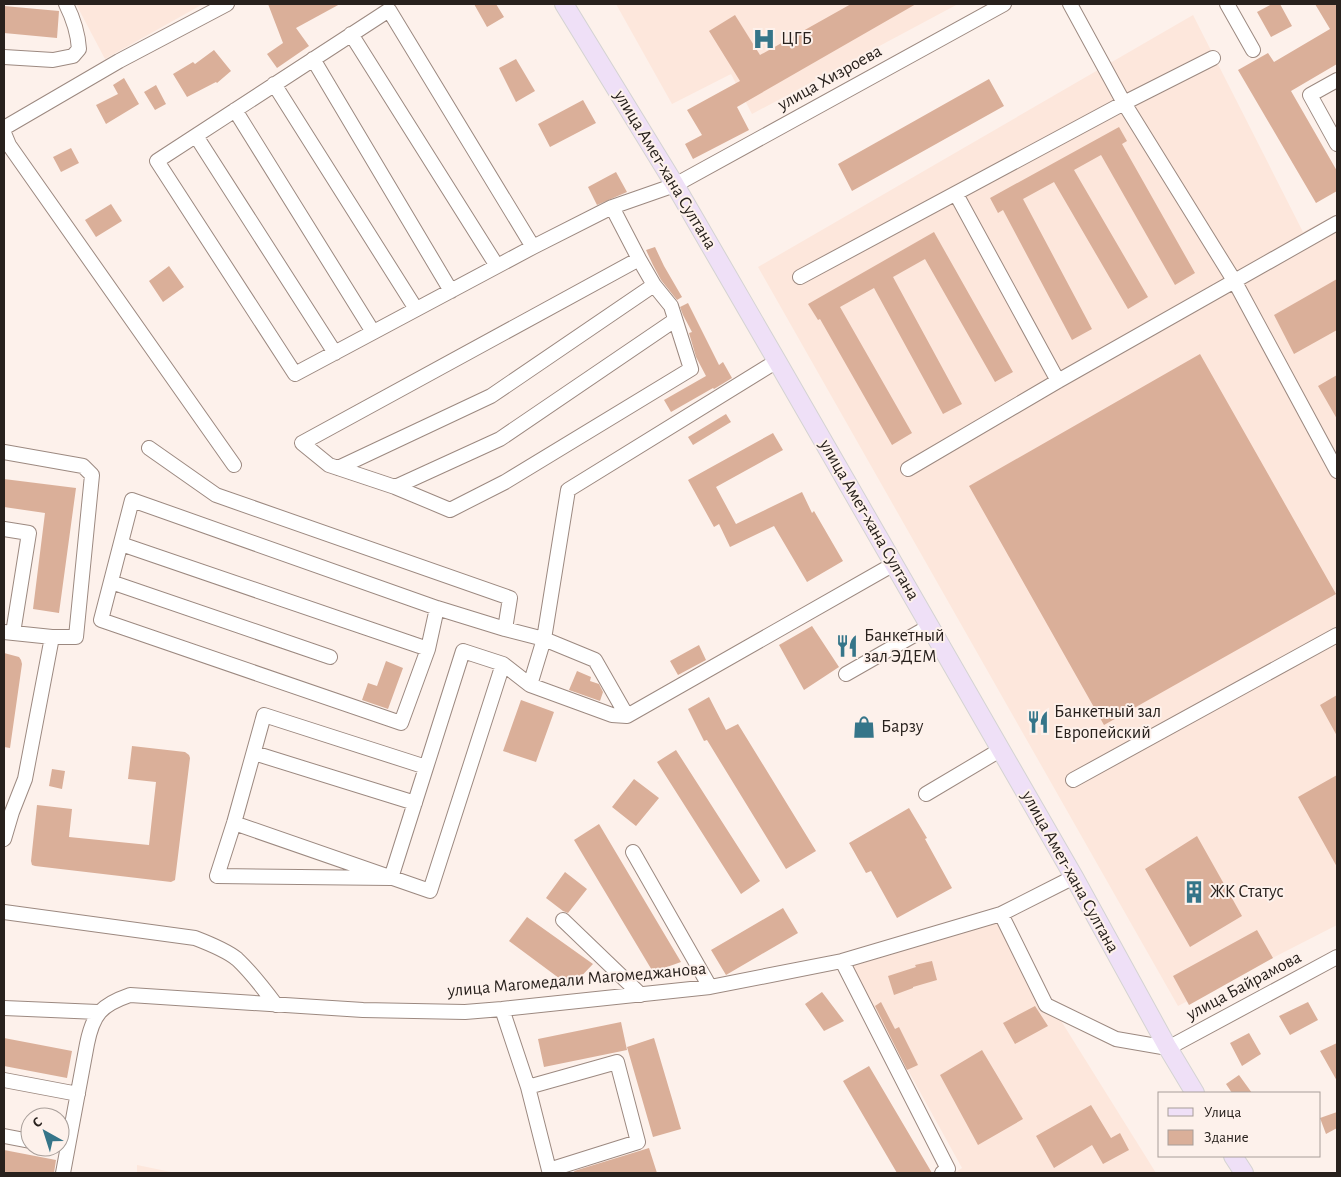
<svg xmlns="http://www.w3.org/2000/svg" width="1341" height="1177" viewBox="0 0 1341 1177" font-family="'Alegreya Sans',sans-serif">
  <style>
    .built { fill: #fde7dc }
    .building { fill: #daaf99 }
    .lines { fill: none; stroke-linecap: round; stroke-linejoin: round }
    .minor-casing { stroke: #9c8980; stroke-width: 16 }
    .major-casing { stroke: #d4d3d2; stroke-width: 20 }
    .minor { stroke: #fff; stroke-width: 14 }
    .major { stroke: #efe0f7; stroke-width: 18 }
    .labels { text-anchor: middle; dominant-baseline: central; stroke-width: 4; stroke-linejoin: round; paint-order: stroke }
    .poi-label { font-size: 18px; fill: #28211d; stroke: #fdf1eb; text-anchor: start }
    .street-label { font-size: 18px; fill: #28211d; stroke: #fdf1eb }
  </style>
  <rect width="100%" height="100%" fill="#fdf1eb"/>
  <path class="built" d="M76 4H203L105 59Z
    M616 4H958L752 114 731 74 672 104Z
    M1193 15 1303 232 1337 214V925L1178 1006 758 267Z
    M995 915 1156 1173H954L962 1168 845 956Z
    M137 1165 176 1173H137Z"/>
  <path class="building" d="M268 4H340L296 28 309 46 277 68 267 54 283 43Z
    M474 4H496L504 17 487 27Z
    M851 4H916L737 107 749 130 693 159 685 144 702 135 687 110 740 81 709 31 735 15 760 55Z
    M1272 4H1280L1292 26 1271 37 1257 12Z
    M1315 4H1335L1337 7V64L1291 91 1337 171V191L1316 203 1238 70 1268 53 1274 62 1330 29Z
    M4 6 59 11 57 38 4 33Z
    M214 50 231 71 217 83 216 82 187 97 173 74 193 62 195 64Z
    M516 59 535 91 516 102 499 68Z
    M124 78 139 104 106 124 96 105 118 94 113 85Z
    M989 79 1004 106 852 191 838 164Z
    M156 85 166 104 155 110 144 92Z
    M583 100 596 123 550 147 538 124Z
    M1119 127 1127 141 1122 144 1195 273 1175 285 1101 155 1074 170 1148 297 1128 309 1054 182 1023 199 1092 329 1072 340 1003 210 998 213 990 198Z
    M71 148 79 163 61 172 53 157Z
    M616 172 627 192 597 205 588 187Z
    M111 204 122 221 96 237 85 220Z
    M934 232 1013 372 995 382 925 259 893 277 962 404 943 414 874 288 840 307 912 433 892 445 820 319 818 320 808 304Z
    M655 247 664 266 682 297 677 300 661 280 653 265 646 250Z
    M169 266 184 287 163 302 149 281Z
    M1337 279V330L1294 354 1274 315Z
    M688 303 719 365 723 362 732 378 714 389 713 388 671 412 664 400 706 376 696 357 689 333 692 332 683 315 680 307Z
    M1200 354 1336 594 1104 725 969 486Z
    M1337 375V419L1318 386Z
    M726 414 731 422 693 445 688 437Z
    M773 433 783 450 716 487 736 524 802 492 812 513 814 511 843 561 807 582 774 526 730 547 719 524 714 527 688 480Z
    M4 479 76 488 59 613 33 609 45 513 4 507Z
    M812 626 839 667 804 690 779 645Z
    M699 645 706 660 678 675 670 661Z
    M4 653 19 657 21 660 22 664 10 748 4 747Z
    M386 661 403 668 388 709 362 700 368 683 377 686Z
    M577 671 591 677 590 681 599 684 603 692 600 701 569 690Z
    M1337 695V736L1320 705Z
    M709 697 726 730 738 724 816 851 786 869 707 740 704 741 688 709Z
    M521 700 554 712 536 762 503 751Z
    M132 746 185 752 189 755 190 758 175 880 171 882 35 866 32 865 31 861 37 805 72 809 69 837 149 845 156 782 128 779Z
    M676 750 760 881 741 894 657 762Z
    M52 769 65 771 62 789 49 786Z
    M1337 775V867L1298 797Z
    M634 779 659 798 636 826 612 807Z
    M909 808 927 838 925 839 952 888 897 918 871 871 866 873 849 843Z
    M599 824 681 962 653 972 574 840Z
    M1197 836 1242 916 1190 947 1145 869Z
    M565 872 587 889 568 913 563 911 546 898Z
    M783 908 798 933 726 975 711 950Z
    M527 917 593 964 571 987 509 941Z
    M1257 930 1273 958 1189 1005 1173 976Z
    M932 961 937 980 913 987V988L894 995 888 976 916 967 915 965Z
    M822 992 844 1021 824 1031 805 1004Z
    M881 1002 895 1029 899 1027 918 1065 907 1070 875 1006Z
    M1308 1002 1318 1020 1290 1035 1279 1016Z
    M1035 1006 1048 1026 1015 1044 1003 1023Z
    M621 1022 627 1050 544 1067 538 1039Z
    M1249 1033 1261 1054 1242 1066 1230 1043Z
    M4 1038 72 1051 67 1078 4 1066Z
    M654 1038 681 1129 653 1137 627 1047Z
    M1337 1043V1081L1320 1051Z
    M982 1050 1023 1119 978 1145 940 1075Z
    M869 1066 932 1173H897L843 1081Z
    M1239 1075 1252 1093H1232L1226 1084Z
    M1091 1105 1111 1138 1120 1133 1129 1150 1103 1164 1092 1145 1054 1168 1036 1136Z
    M1337 1112V1128L1326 1134 1320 1118Z
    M649 1148 657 1173H575L574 1171Z
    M4 1150 56 1160 54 1173H4Z"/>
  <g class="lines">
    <defs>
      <path id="minor" d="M1070 4 1124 103 1235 282 1337 471
        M1227 4 1253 50
        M351 34 497 266
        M4 57 53 60 73 56 79 49C78 33 73 18 66 4
        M313 59 451 291
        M1337 80 1310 95 1337 144
        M274 84 416 309
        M235 110 373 332
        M4 128 119 61 227 4
        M4 133 9 145 234 465
        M196 136 335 353
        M956 194 1058 381
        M612 207 639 259 654 285 671 306 691 369 505 482 450 510 395 487 329 465 302 443 639 259
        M533 247 389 10 157 161 295 374 533 247 612 207 675 185 1004 4
        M800 277 1124 103 1213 58
        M149 448 216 495 510 598 505 629
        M4 452 83 466 92 475 76 637H52L4 632
        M338 468 491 396 654 285
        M908 469 1058 381 1337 223
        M395 487 500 439 675 320
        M4 529 29 533 13 633
        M121 544 428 649
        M111 582 330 657
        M437 608 428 649 401 723 101 620 132 500 437 608 505 629 544 639 568 490 777 361
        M846 674 930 626
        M627 716 612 715 530 685 544 639 595 660 627 716 894 564
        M254 753 415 803
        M426 767 264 715 234 823 217 876 391 878C415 802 439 727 463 651L503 664 530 685
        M1073 780 1337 635
        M926 794 1000 750
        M234 823 430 891 503 664
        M4 839 12 812 25 779 52 637
        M633 852 710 987
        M4 912 195 938C208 943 226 950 237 959 252 973 264 989 276 1005
        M1001 914 1046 1005 1116 1039 1168 1048 1337 957
        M563 920 641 995
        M842 961 948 1169 942 1173
        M4 1008 98 1012
        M502 1009 528 1087 617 1062 638 1142 549 1170 528 1087
        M4 1080 78 1094
        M4 1136 30 1141
        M63 1173 87 1044C93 1014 101 1005 130 995L363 1010 465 1012 502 1009 710 987 842 961 1001 914 1074 877"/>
      <path id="major" d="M564 4 675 185 777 361 1074 877 1168 1048 1195 1093
        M1233 1156 1244 1173"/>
    </defs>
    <use href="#minor" class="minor-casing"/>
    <use href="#major" class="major-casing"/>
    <use href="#minor" class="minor"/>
    <use href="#major" class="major"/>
  </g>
  <defs>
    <symbol id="hospital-bare" viewBox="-9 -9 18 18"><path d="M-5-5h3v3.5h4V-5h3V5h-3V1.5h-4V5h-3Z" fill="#357589" stroke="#fdf1eb" stroke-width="2.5" paint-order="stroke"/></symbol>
    <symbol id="restaurant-bare" viewBox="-9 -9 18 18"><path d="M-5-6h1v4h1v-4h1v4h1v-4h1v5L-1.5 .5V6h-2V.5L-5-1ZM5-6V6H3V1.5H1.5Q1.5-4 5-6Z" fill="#357589" stroke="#fdf1eb" stroke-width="2.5" paint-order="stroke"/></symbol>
    <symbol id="shop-bare" viewBox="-9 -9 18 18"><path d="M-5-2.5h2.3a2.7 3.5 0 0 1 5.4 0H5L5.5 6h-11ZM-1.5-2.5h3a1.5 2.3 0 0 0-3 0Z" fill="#357589" stroke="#fdf1eb" stroke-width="2.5" paint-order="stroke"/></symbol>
    <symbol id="building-bare" viewBox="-9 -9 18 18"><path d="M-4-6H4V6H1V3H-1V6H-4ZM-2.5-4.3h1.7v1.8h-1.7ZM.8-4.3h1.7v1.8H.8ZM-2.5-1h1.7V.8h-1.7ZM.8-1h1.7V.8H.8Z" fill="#357589" stroke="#fdf1eb" stroke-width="2.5" paint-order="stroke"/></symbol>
  </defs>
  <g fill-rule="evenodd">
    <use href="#hospital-bare" x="748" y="23" width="32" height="32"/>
    <use href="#restaurant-bare" x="831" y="630" width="32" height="32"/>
    <use href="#restaurant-bare" x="1022" y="706" width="32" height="32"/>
    <use href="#shop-bare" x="848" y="711" width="32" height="32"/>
    <use href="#building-bare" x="1178" y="876" width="32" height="32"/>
  </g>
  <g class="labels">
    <g class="poi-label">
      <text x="781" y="39">ЦГБ</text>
      <text x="864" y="636">Банкетный<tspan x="864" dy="21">зал ЭДЕМ</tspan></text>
      <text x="1054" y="712">Банкетный зал<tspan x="1054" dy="21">Европейский</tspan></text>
      <text x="881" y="727">Барзу</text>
      <text x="1210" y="892">ЖК Статус</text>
    </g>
    <g class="street-label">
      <text transform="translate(830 78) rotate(-29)">улица Хизроева</text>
      <text transform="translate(665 170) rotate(59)">улица Амет-хана Султана</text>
      <text transform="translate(869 520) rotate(60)">улица Амет-хана Султана</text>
      <text transform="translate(1070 872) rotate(61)">улица Амет-хана Султана</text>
      <text transform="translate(577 980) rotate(-5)">улица Магомедали Магомеджановa</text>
      <text transform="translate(1244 986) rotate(-28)">улица Байрамова</text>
    </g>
  </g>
  <rect width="1341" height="1177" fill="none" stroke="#28211d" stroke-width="10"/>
  <rect x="1158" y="1092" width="162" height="65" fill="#fdf1eb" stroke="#a89e99"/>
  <rect x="1168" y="1108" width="25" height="8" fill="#efe0f7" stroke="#a89e99"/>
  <text x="1204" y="1117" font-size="15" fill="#28211d">Улица</text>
  <rect x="1168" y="1130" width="25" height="15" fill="#daaf99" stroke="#a89e99"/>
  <text x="1204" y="1142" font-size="15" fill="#28211d">Здание</text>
  <g transform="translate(45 1132) rotate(321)"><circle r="24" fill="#fdf1eb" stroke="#a89e99"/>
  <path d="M0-4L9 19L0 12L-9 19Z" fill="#357589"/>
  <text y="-8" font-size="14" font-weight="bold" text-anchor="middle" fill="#28211d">С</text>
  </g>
</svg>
